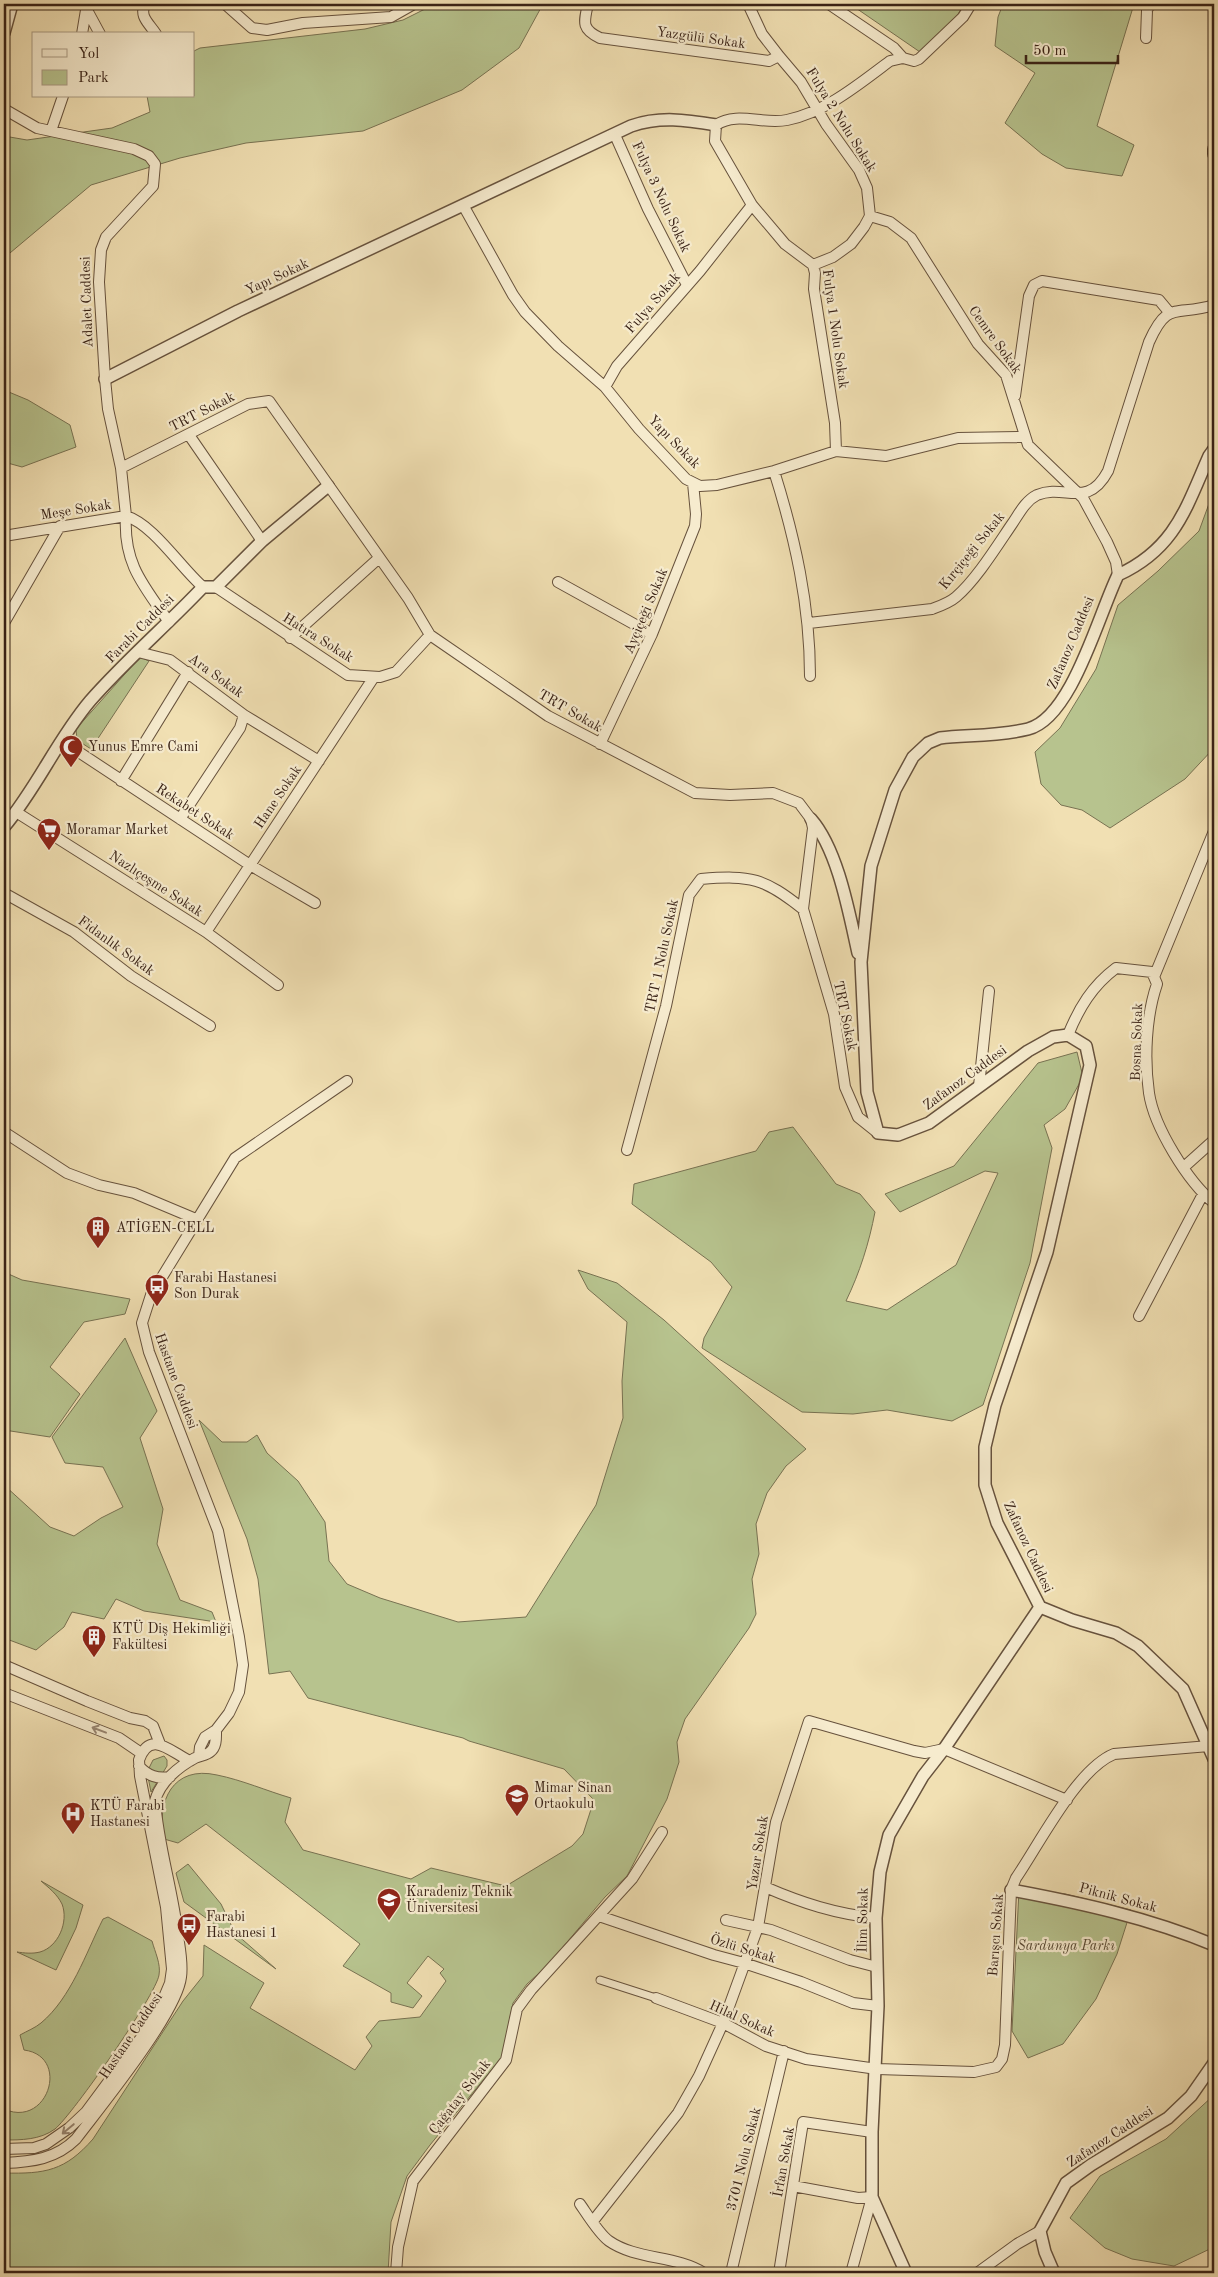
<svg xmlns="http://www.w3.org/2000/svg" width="1218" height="2277" viewBox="0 0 1218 2277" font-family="'Old Standard TT',serif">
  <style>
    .green { fill: #b7c38e; stroke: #787252 }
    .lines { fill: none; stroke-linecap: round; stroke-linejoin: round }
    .pedestrian-casing { stroke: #67523d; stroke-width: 9 }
    .minor-casing { stroke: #67523d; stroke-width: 12 }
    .tertiary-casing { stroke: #67523d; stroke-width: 14 }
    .pedestrian { stroke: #f6ebce; stroke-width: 7 }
    .minor { stroke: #f6ebce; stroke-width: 10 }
    .tertiary { stroke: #f6ebce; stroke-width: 11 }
    .oneway { stroke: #988672 }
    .labels { text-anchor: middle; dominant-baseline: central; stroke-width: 4.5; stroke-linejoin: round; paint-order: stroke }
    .street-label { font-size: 14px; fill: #392216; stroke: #f6ebce }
    .poi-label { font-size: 14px; fill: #392216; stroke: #f6ebce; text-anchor: start }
    .park-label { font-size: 14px; font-style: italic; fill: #584a34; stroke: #f6ebce }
  </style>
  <rect width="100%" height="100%" fill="#f1e0b3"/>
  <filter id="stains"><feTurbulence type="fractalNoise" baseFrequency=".004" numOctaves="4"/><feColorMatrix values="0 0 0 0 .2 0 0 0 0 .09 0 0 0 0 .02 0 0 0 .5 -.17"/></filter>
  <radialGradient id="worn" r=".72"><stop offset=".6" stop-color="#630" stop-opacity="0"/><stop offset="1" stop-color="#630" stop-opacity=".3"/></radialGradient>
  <path class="green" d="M435 4H543L519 48 462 90 363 131 246 143 180 158 91 185 4 258V136L27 140 112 128 150 112 147 96H194V51L200 48 365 29 403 20Z
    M850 4H964L954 21 920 52Z
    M1003 4H1134L1097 126 1134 145 1122 176 1066 168 1042 154 1005 123 1035 73 995 46 998 17Z
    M4 390 28 400 70 425 76 447 22 467 4 462Z
    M1214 490V748L1185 779 1110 828 1082 810 1061 805 1041 784 1035 752 1060 728 1096 669 1118 605 1158 571 1199 531Z
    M140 657 149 661 91 749 77 740 76 729Z
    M1077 1052 1083 1077 1065 1109 1044 1125 1052 1148 1030 1263 983 1405 952 1421 887 1410 853 1414 802 1412 702 1348 704 1338 732 1287 711 1262 632 1204 634 1184 756 1151 769 1132 793 1127 836 1184 860 1194 875 1212C869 1243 860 1272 846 1301L887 1310 956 1265 998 1173 985 1171 900 1212 885 1194 954 1166 1038 1063Z
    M578 1270 617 1283 664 1320 806 1449 786 1466 767 1493 756 1524 759 1554 752 1579 756 1614 749 1628 685 1719 677 1742 679 1762 667 1799 627 1876 605 1897 547 1966 527 1984 513 2003 502 2057 430 2145 407 2176 391 2222 388 2273H142L140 2268 128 2273H4V2173C45 2174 65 2171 93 2139L183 2001 203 1976 204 1945 264 1983 250 2008 355 2070 372 2046 366 2037 379 2021 420 2017 446 1981 440 1973 444 1969 428 1956 407 1983 422 1996 413 2008 391 2002V1993L343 1966 360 1944 206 1824 178 1843 164 1839C156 1801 173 1765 217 1775 242 1780 267 1791 291 1798L285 1822 303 1850 411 1879 431 1868 506 1886 572 1846 583 1834 594 1800 564 1769 469 1741 463 1738 308 1698 290 1671 269 1674 258 1579 247 1539 199 1420 222 1442H247L257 1435 267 1453 298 1481 325 1522 329 1561 347 1584 380 1598 458 1622 526 1617 596 1505 623 1418 622 1381 627 1322 588 1289Z
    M4 1272 22 1280 130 1299 125 1314 84 1322 50 1367 80 1394 50 1437 4 1430Z
    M125 1338 157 1411 140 1438 163 1509 157 1544 180 1600 212 1612 216 1622 144 1611 116 1599 104 1619 72 1612 64 1627 36 1650 4 1638V1485L50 1527 74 1536 101 1518 123 1507 103 1467 65 1463 52 1437Z
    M164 1756 167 1760V1766L151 1792 147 1772 153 1760Z
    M188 1864 221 1904 235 1933 276 1969 184 1902 176 1873Z
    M41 1881 83 1905 76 1928 56 1970 17 1952C24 1953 32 1954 40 1952 58 1947 69 1922 62 1904 57 1894 49 1888 41 1881Z
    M1019 1890 1065 1894 1131 1910 1117 1954 1096 1999 1063 2044 1028 2058 1012 2031Z
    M108 1917 152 1941C155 1952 161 1964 159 1975 156 1995 73 2114 55 2129 40 2140 21 2140 4 2140V2109C48 2129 71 2056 24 2050L20 2035C27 2031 35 2028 41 2023 71 1998 86 1953 103 1919Z
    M1214 2095V2247L1174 2266 1132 2259 1105 2248 1070 2218 1100 2176 1166 2139Z"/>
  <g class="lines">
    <defs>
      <path id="pedestrian" d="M600 1980 656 1998"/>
      <path id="minor" d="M145 4C139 17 149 23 156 34
        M225 4 252 28 267 30 303 23 391 17 414 4
        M588 4C584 22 581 29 600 38L769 61 779 56 762 34 748 4
        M829 4 894 48 903 58
        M87 10 100 34
        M82 34 87 4
        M1146 38 1147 10 1150 4
        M779 56 801 82 826 124 859 170 867 188 870 216 864 227 851 244 833 257 813 265
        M4 109 37 128 134 149 149 156 155 164 153 186 106 237 101 250 99 282 105 379 108 409 121 468 126 516C154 525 180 567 203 587
        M51 131 63 96
        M615 135 648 209 687 285
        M463 205 513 295 525 312 558 346 605 387 639 429 686 479 700 486 717 485 774 471 836 451 886 456 958 438 1024 437
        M752 205 785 244 813 265 815 273 814 289 835 423 836 451
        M870 216 890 222 911 238 978 344 1006 375 1028 445 1083 498 1107 542 1116 562 1118 575
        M605 387 617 366 700 271 752 205 715 141 716 125C737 111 763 125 787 120 826 112 859 84 890 61L903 58 914 61 919 59 963 17 971 4
        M1015 396 1029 296 1034 285 1042 281 1159 300 1169 312
        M189 435 262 541
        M121 468 248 404 269 401 408 598 430 635 548 716 695 793 730 795 773 793 799 803 811 819 813 828 803 909 834 1014 845 1087 858 1117 878 1133
        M774 471C795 538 810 605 810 676
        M4 536 126 516C123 563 143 585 169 622
        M558 582 652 634
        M216 587 348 675 380 677 396 672 430 635
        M4 623 60 526
        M809 623 932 609C940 606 949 603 956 597 976 580 997 546 1012 524 1019 514 1025 501 1037 495 1065 483 1087 510 1108 471L1149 342C1168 299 1176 317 1214 305
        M290 638 379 558
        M138 652 170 660 244 715 240 728 180 819
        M244 715 319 761
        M62 741 250 865 315 903
        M600 744 652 634 695 526 696 514 693 483
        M121 781 188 672
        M16 812 206 932 278 985
        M4 893 74 932 131 976 210 1026
        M206 932 374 677
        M1154 977 1214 831
        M1068 1035C1079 1008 1092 986 1116 968L1152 972 1157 984C1146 1016 1144 1059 1149 1093 1154 1127 1188 1182 1214 1203
        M979 1086 989 991
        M4 1132 67 1173 99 1185 134 1193 196 1219
        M627 1150 666 1006 689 895 701 879C751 875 764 878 803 909
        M1184 1167 1214 1140
        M1139 1316 1203 1194
        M4 1665 87 1701 130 1718 145 1721 153 1726 160 1744
        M4 1693 119 1738 141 1753
        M199 1756 200 1747 205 1737 216 1730 229 1713 239 1692 243 1665 239 1637 218 1531 149 1352 142 1323 151 1295 235 1158 347 1081
        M139 1766C148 1776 157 1779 170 1777
        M765 1887C802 1903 836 1914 876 1918
        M599 1916 714 1955 744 1963 801 1982 853 2003 878 2006
        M726 1920 771 1930 850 1960 877 1967
        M656 1998 723 2023 766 2046 806 2059 877 2069 974 2072 996 2067 1002 2059 1005 2045 1011 1890 1016 1878C1040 1843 1077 1769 1114 1754L1209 1746 1214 1740
        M4 2149 34 2148 46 2144 69 2128 86 2112 146 2031 162 2002 170 1983 172 1969 166 1907 140 1776 139 1760C150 1728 172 1753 190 1761
        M4 2163C32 2162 56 2159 76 2139 101 2106 177 2013 181 1977 183 1964 180 1949 178 1936 173 1891 158 1845 155 1801 160 1782 178 1767 195 1758 199 1756 207 1755 210 1752 217 1747 216 1737 216 1730
        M793 2186 858 2198 872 2197 851 2273
        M580 2204C587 2214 599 2234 609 2241 636 2260 676 2255 704 2273
        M593 2221 678 2113 699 2076 723 2023 758 1927 776 1822 809 1721 914 1751 925 1753 944 1749 1067 1800
        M396 2273 398 2247 413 2181 506 2060 517 2009 531 1990 632 1879 662 1832
        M731 2273 784 2051
        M779 2273 803 2122 872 2132
        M977 2273 1017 2244 1040 2231"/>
      <path id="tertiary" d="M4 33 12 4
        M1214 149V154
        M105 379 238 311 631 126C660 116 686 120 716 125
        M1214 449 1209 456C1186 508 1175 549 1118 575 1099 613 1072 718 1028 729 1000 736 968 735 940 738L928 743 913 757 895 790 871 866 861 962 867 1092 878 1133 898 1135 929 1123 1028 1051 1053 1037 1068 1035 1086 1046 1090 1065 1047 1252 995 1405 985 1447V1485L997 1523 1040 1607 1072 1620 1116 1633 1138 1646 1183 1689 1214 1759
        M811 819C838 850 849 913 858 953
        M4 827C37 788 57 740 90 701 125 661 166 626 203 587H216L262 541 328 486
        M1011 1890C1081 1903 1149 1918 1214 1945
        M906 2273 872 2197V2132L878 2006 876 1918 880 1872 889 1835 923 1776 944 1749 1040 1607
        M1054 2273 1045 2252 1040 2231 1066 2183 1091 2165 1168 2118 1191 2096 1214 2063"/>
    </defs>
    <use href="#pedestrian" class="pedestrian-casing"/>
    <use href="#minor" class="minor-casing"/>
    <use href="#tertiary" class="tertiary-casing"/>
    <use href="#pedestrian" class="pedestrian"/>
    <use href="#minor" class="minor"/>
    <use href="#tertiary" class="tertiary"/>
  </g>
  <defs><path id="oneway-shaft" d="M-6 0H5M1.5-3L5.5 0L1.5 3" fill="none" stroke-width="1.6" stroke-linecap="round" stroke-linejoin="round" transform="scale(1.25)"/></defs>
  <g class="oneway">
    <use href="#oneway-shaft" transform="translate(99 1730) rotate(-159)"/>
    <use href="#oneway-shaft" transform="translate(68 2129) rotate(140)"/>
  </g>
  <defs>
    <symbol id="mosque-pin" viewBox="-11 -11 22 30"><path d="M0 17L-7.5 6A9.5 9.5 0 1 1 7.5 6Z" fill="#8f2418" stroke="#f6ebce"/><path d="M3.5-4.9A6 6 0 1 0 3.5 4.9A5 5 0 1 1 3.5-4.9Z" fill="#fff"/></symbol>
    <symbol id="supermarket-pin" viewBox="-11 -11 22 30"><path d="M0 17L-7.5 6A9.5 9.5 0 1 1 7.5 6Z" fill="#8f2418" stroke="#f6ebce"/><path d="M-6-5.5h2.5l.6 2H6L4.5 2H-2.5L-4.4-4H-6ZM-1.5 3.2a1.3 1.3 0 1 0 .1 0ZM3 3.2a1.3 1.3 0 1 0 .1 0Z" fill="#fff"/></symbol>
    <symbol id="building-pin" viewBox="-11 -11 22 30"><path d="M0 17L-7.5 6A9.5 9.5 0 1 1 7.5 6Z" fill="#8f2418" stroke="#f6ebce"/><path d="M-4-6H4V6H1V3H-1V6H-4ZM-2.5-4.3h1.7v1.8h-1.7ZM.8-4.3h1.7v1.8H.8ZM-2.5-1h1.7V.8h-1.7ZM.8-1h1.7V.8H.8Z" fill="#fff"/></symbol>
    <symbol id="bus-pin" viewBox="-11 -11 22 30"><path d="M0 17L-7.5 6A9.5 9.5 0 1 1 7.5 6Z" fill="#8f2418" stroke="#f6ebce"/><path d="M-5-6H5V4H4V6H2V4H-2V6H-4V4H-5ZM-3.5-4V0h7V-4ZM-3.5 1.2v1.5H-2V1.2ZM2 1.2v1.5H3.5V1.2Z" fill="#fff"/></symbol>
    <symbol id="school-pin" viewBox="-11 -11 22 30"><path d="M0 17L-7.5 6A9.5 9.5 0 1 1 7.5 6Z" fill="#8f2418" stroke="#f6ebce"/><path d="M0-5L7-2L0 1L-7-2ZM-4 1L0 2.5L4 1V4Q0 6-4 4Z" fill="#fff"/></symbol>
    <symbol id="hospital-pin" viewBox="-11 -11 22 30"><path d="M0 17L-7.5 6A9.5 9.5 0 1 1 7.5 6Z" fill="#8f2418" stroke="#f6ebce"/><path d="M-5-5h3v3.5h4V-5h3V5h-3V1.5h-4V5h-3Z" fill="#fff"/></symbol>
    <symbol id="university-pin" viewBox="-11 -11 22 30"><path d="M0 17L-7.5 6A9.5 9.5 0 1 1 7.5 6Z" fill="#8f2418" stroke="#f6ebce"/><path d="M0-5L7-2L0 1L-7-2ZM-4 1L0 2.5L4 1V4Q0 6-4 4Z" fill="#fff"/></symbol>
  </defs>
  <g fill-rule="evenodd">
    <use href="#mosque-pin" x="57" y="733" width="28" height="38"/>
    <use href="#supermarket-pin" x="35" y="816" width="28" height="38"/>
    <use href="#building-pin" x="84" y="1214" width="28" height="38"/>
    <use href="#bus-pin" x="143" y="1272" width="28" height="38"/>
    <use href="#building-pin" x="80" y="1623" width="28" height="38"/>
    <use href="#school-pin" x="503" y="1782" width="28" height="38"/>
    <use href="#hospital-pin" x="59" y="1800" width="28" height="38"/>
    <use href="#university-pin" x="375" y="1886" width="28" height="38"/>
    <use href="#bus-pin" x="175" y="1911" width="28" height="38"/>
  </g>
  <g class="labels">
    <g class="street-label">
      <text transform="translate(701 38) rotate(8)">Yazgülü Sokak</text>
      <text transform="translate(841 120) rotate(58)">Fulya 2 Nolu Sokak</text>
      <text transform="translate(661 197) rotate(65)">Fulya 3 Nolu Sokak</text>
      <text transform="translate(277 277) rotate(-25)">Yapı Sokak</text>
      <text transform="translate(87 302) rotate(-92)">Adalet Caddesi</text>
      <text transform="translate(653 303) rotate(-49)">Fulya Sokak</text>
      <text transform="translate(835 329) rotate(82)">Fulya 1 Nolu Sokak</text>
      <text transform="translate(995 340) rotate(54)">Cemre Sokak</text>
      <text transform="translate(202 412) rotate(-27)">TRT Sokak</text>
      <text transform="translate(674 442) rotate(46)">Yapı Sokak</text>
      <text transform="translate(76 510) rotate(-9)">Meşe Sokak</text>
      <text transform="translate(972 551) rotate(-51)">Kırçiçeği Sokak</text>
      <text transform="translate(646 611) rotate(-67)">Ayçiçeği Sokak</text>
      <text transform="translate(140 629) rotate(-45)">Farabi Caddesi</text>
      <text transform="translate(318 638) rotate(32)">Hatıra Sokak</text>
      <text transform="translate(1071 643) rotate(-67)">Zafanoz Caddesi</text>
      <text transform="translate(216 676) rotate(36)">Ara Sokak</text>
      <text transform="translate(570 711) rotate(30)">TRT Sokak</text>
      <text transform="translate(278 797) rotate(-56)">Hane Sokak</text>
      <text transform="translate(195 812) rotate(33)">Rekabet Sokak</text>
      <text transform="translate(156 884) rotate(33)">Nazlıçeşme Sokak</text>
      <text transform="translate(116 946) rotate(36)">Fidanlık Sokak</text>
      <text transform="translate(662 956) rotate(-78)">TRT 1 Nolu Sokak</text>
      <text transform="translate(845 1016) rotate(78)">TRT Sokak</text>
      <text transform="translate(1137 1042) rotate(-88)">Bosna Sokak</text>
      <text transform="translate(965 1078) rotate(-36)">Zafanoz Caddesi</text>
      <text transform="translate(176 1381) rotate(70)">Hastane Caddesi</text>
      <text transform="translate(1028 1547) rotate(65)">Zafanoz Caddesi</text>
      <text transform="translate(758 1853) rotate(-81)">Yazar Sokak</text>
      <text transform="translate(1118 1898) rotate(15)">Piknik Sokak</text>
      <text transform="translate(863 1920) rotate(-89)">İlim Sokak</text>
      <text transform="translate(996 1935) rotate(-86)">Barışcı Sokak</text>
      <text transform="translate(743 1949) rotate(17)">Özlü Sokak</text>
      <text transform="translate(742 2019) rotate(24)">Hilal Sokak</text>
      <text transform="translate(131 2036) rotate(-56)">Hastane Caddesi</text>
      <text transform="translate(460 2097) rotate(-52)">Çağatay Sokak</text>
      <text transform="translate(1110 2137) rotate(-33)">Zafanoz Caddesi</text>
      <text transform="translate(744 2159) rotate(-76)">3701 Nolu Sokak</text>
      <text transform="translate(784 2162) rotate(-80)">İrfan Sokak</text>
    </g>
    <g class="poi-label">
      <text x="88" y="747">Yunus Emre Cami</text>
      <text x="66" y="830">Moramar Market</text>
      <text x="116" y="1228">ATİGEN-CELL</text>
      <text x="174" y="1278">Farabi Hastanesi<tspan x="174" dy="16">Son Durak</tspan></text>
      <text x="112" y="1629">KTÜ Diş Hekimliği<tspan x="112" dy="16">Fakültesi</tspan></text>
      <text x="534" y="1788">Mimar Sinan<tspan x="534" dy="16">Ortaokulu</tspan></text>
      <text x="90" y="1806">KTÜ Farabi<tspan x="90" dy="16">Hastanesi</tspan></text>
      <text x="406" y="1892">Karadeniz Teknik<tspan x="406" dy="16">Üniversitesi</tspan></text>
      <text x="206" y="1917">Farabi<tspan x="206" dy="16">Hastanesi 1</tspan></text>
    </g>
    <g class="park-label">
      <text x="1066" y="1946">Sardunya Parkı</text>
    </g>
  </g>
  <rect width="1218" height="2277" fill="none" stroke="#f1e0b3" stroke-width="20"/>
  <rect x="5" y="5" width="1208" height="2267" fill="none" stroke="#392216" stroke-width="2.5"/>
  <rect x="10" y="10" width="1198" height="2257" fill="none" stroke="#392216"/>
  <rect x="32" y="32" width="162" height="65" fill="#f6ebce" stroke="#aa9b84"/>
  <rect x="42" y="49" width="25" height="8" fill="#f6ebce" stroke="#aa9b84"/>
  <text x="78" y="58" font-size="15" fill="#392216">Yol</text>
  <rect x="42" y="70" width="25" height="15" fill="#b7c38e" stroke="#aa9b84"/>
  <text x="78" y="82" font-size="15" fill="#392216">Park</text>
  <path d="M1026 55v8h92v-8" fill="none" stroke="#392216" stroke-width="2.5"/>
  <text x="1033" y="55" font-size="15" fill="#392216" stroke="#f6ebce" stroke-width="4" paint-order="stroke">50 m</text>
  <rect width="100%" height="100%" filter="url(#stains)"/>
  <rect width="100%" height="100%" fill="url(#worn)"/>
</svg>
